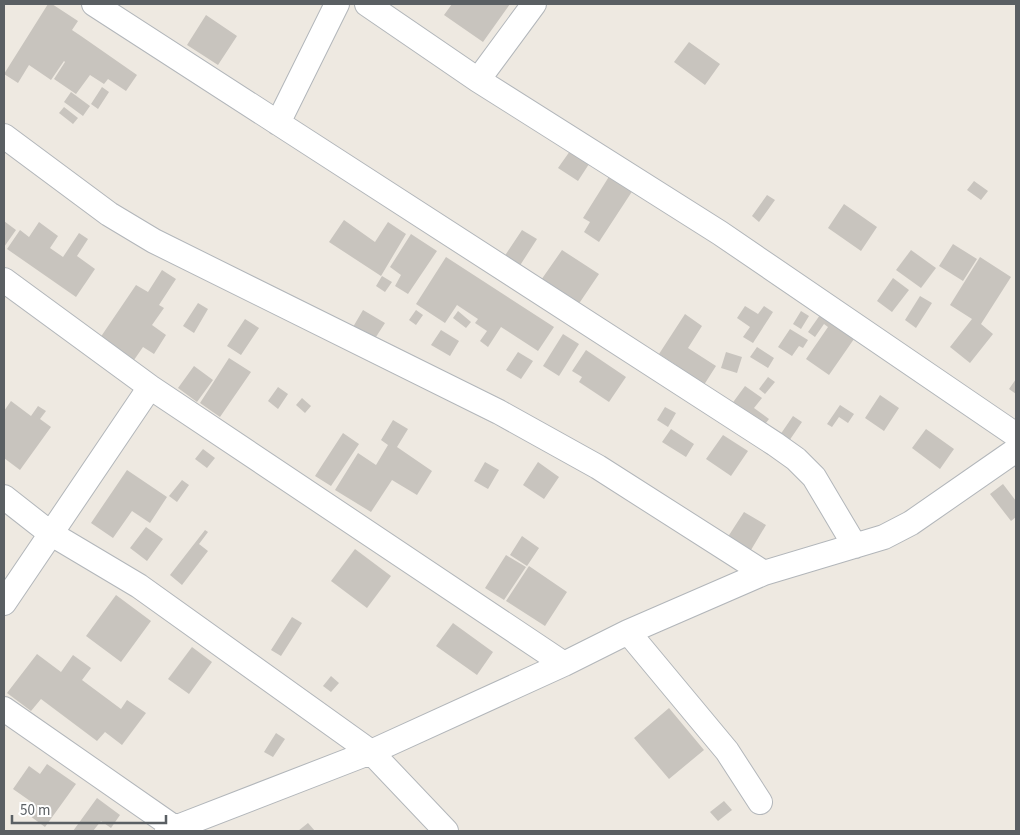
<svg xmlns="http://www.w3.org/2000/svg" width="1020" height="835" viewBox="0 0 1020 835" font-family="'Source Sans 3',sans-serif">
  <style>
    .building { fill: #c8c4be }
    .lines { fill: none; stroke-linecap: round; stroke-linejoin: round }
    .minor-casing { stroke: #b2b6ba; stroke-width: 26 }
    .minor { stroke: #fff; stroke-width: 24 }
  </style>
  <rect width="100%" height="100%" fill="#eee9e1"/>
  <path class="building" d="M48 4H52L78 21 72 30 81 36 72 49 81 36 137 75 126 91 108 79 104 84 90 75 76 94 54 79 65 62 64 61 51 80 29 65 18 83 4 74Z
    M452 4H510L483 42 444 15Z
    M206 15 237 36 218 65 187 45Z
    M689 42 720 64 705 85 674 62Z
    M102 87 109 92 98 109 91 104Z
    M71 92 90 106 83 116 64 102Z
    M64 107 78 118 73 124 59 113Z
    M570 151 589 164 578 181 558 168Z
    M610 175 633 190 599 242 584 232 590 222 583 218Z
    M974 181 988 191 981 200 967 190Z
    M767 195 775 200 759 222 752 216Z
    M844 204 877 227 861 251 828 228Z
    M344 220 375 242 388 222 406 234 381 276 329 242Z
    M4 221 16 230 4 247Z
    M39 222 58 236 50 248 63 257 79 233 88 239 77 256 95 269 76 297 7 249 20 230 29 237Z
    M522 230 537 239 519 267 504 257Z
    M411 234 437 251 408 294 395 286 401 275 390 267Z
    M953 244 977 259 963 281 939 266Z
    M562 250 599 274 576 308 539 283Z
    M911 250 936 268 921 288 896 270Z
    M446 257 554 327 538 351 501 327 488 347 480 341 487 331 475 323 478 319 457 305 445 323 416 304Z
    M980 257 1011 277 981 324 993 334 970 363 950 347 972 319 950 305Z
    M162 270 176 279 159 305 164 308 152 325 166 335 154 354 143 347 134 360 100 338 136 285 148 292Z
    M382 276 392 282 385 292 376 286Z
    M893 278 909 290 892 312 877 301Z
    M920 296 932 303 916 328 905 320Z
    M198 303 208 309 194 333 183 326Z
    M745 306 758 314 764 306 773 312 753 343 743 337 750 327 737 318Z
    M363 310 385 323 374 340 353 327Z
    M416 310 423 315 416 325 409 320Z
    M458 311 471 322 466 328 453 318Z
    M801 311 809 316 801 329 793 324Z
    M685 314 702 326 688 348 716 366 702 388 674 370 676 365 659 354Z
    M820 315 854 339 829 375 806 359 828 327 824 324 815 337 808 332Z
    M245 319 259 328 241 355 227 346Z
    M790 329 808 340 803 348 799 346 792 356 778 347Z
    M441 330 459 341 450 356 431 345Z
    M563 334 579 344 559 376 543 366Z
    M757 347 774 358 768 368 750 357Z
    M586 350 626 377 609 402 579 382 582 377 572 371Z
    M518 352 533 361 521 379 506 370Z
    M726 352 742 357 737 373 721 368Z
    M229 358 251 372 220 417 200 403Z
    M194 366 213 380 197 402 178 388Z
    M768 377 775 382 765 394 759 389Z
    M1016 379V394L1009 389Z
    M745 386 762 398 754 408 769 419 762 428 731 405Z
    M278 387 288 394 278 409 268 401Z
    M880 395 899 408 884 431 865 418Z
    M302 398 311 406 305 413 296 405Z
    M11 401 31 416 38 406 46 411 40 419 51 427 20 470 4 458V411Z
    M840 405 854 414 848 423 839 417 832 427 827 424Z
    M665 407 676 413 668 427 657 420Z
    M793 416 802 422 789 441 780 435Z
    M393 420 408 429 397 447 432 471 417 495 392 480 371 512 335 490 358 453 376 465 388 445 381 440Z
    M671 429 694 444 686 457 662 442Z
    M926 429 954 449 940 469 912 448Z
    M343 433 359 444 331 486 315 476Z
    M723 435 748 451 731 476 706 459Z
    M203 449 215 458 207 468 195 459Z
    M485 462 499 470 488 489 474 481Z
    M538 462 559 477 544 499 523 485Z
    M127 470 167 497 150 523 132 511 113 538 91 523Z
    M182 480 189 485 177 502 169 496Z
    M1003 484 1016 501V517L1011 521 990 494Z
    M744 512 766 525 745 560 722 546Z
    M146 527 163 539 147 561 130 548Z
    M205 530 208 532 199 544 208 551 182 585 170 575Z
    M522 536 539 548 527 566 510 555Z
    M355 549 391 576 367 608 331 581Z
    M506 555 526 567 504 600 485 588Z
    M529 566 567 592 545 626 506 601Z
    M116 595 151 621 121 662 86 636Z
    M292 617 302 623 281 656 271 650Z
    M453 623 493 652 477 675 436 646Z
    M192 647 212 662 189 694 168 679Z
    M37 654 61 672 73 655 91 668 82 680 121 709 127 700 146 713 122 745 105 732 97 741 41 699 31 711 7 693Z
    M331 676 339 683 331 692 323 686Z
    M669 708 704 750 669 779 634 738Z
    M276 733 285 739 273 757 264 752Z
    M47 764 76 784 45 827 26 813 33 803 13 789 29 766 40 774Z
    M97 798 120 815 111 828 101 821 93 831H73Z
    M724 801 732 810 718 821 710 812Z
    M308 823 315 831H298Z"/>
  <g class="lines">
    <defs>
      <path id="minor" d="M94 4 775 444 796 459 814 477 855 546
        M367 4 478 80 720 233 1016 435
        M478 80 534 4
        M278 123 337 4
        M4 136 109 214 154 241 499 412 598 467 764 573
        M4 280 150 387 564 664
        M4 497 50 533 139 586 371 752 446 831
        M4 603 150 387
        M628 632 727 751 760 802
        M4 709 175 828
        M167 831 371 752 564 664 628 632 764 573 884 537 911 523 1016 450"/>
    </defs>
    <use href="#minor" class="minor-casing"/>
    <use href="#minor" class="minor"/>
  </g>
  <rect width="1020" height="835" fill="none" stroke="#5a5f63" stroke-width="10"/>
  <path d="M12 815v8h154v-8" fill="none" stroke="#5a5f63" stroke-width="2.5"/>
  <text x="20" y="815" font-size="15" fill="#5a5f63" stroke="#ffffff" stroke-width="4" paint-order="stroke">50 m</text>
</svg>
